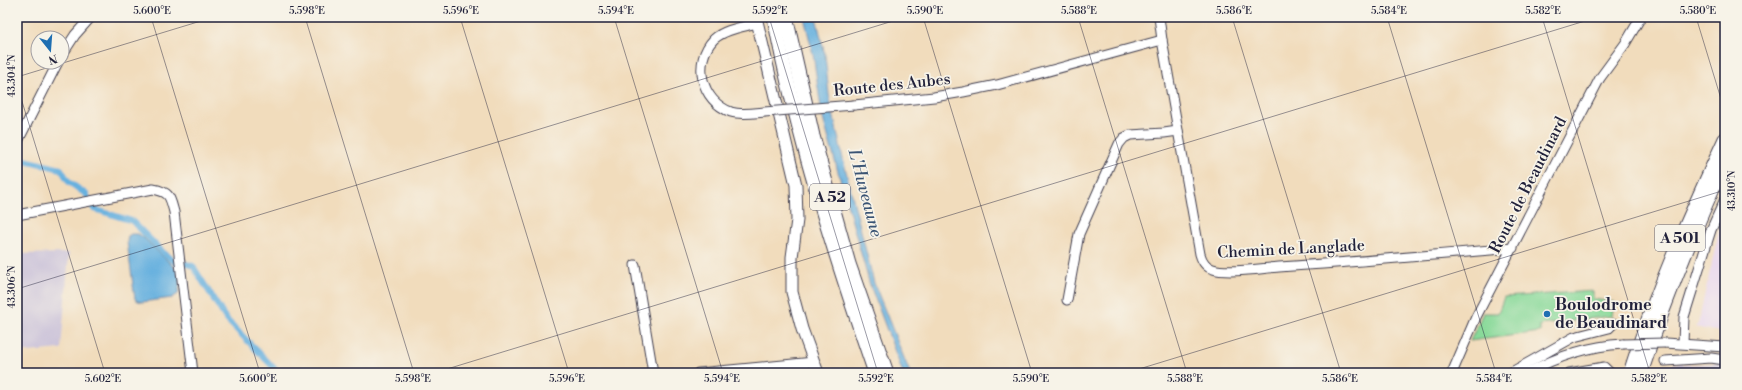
<svg xmlns="http://www.w3.org/2000/svg" width="1742" height="390" font-family="'Libre Bodoni',serif">
  <style>
    .built { fill: #e6d2f0 }
    .industrial { fill: #c8bfd8 }
    .green { fill: #88d999; stroke: #557e6a }
    .water { fill: #67b1df; stroke: #446a8d }
    .lines { fill: none; stroke-linecap: round; stroke-linejoin: round }
    .canal { stroke: #67b1df; stroke-width: 6 }
    .minor-casing { stroke: #413e4e; stroke-width: 11 }
    .major-casing { stroke: #413e4e; stroke-width: 13 }
    .highway-casing { stroke: #413e4e; stroke-width: 15 }
    .minor { stroke: #fff; stroke-width: 9 }
    .major { stroke: #fff; stroke-width: 11 }
    .highway { stroke: #fff; stroke-width: 13 }
    .minor-bridge-casing { stroke: #413e4e; stroke-width: 11; stroke-linecap: butt }
    .minor-bridge { stroke: #fff; stroke-width: 9 }
    .ticks { fill: none; stroke: #22223b; stroke-width: 1; stroke-opacity: 0.45 }
    .poi-dot { fill: #1f6fb2; stroke: #f7f3e8; stroke-width: 1.5 }
    .labels { text-anchor: middle; dominant-baseline: central; stroke-width: 3.5; stroke-linejoin: round; paint-order: stroke }
    .shield { fill: #f7f3e8; stroke: #62616f; stroke-width: 1 }
    .shield-label { font-size: 15px; font-weight: bold; fill: #22223b }
    .street-label { font-size: 16px; fill: #22223b; stroke: #f7f3e8 }
    .poi-label { font-size: 16px; font-weight: bold; fill: #22223b; stroke: #f7f3e8; text-anchor: start }
    .water-label { font-size: 17px; font-style: italic; fill: #3a5474; stroke: #f7f3e8 }
    .neatline { fill: none; stroke: #22223b; stroke-width: 1.5 }
    .ticks-label { font-size: 10px; text-anchor: middle; fill: #22223b }
  </style>
  <rect width="100%" height="100%" fill="#f7f3e8"/>
  <filter id="ink" filterUnits="userSpaceOnUse"><feTurbulence type="fractalNoise" baseFrequency=".025" numOctaves="2"/><feDisplacementMap in="SourceGraphic" scale="8" xChannelSelector="R" yChannelSelector="G"/><feConvolveMatrix kernelMatrix="1 2 1 2 8 2 1 2 1" color-interpolation-filters="sRGB"/></filter>
  <filter id="wash" filterUnits="userSpaceOnUse"><feTurbulence type="fractalNoise" baseFrequency=".012" numOctaves="4" result="noise"/><feDisplacementMap in="SourceGraphic" scale="16" xChannelSelector="R" yChannelSelector="G"/><feGaussianBlur stdDeviation="0.9" result="paint"/><feColorMatrix in="noise" values="0 0 0 0 0 0 0 0 0 0 0 0 0 0 0 0 0 1.4 0 .05"/><feComposite in="paint" operator="in"/></filter>
  <g filter="url(#wash)">
    <rect width="100%" height="100%" fill="#f1dcbc"/>
    <path class="built" d="M 1725,213 L 1725,333 L 1695,327 L 1698,324 L 1722,218 Z"/>
    <g class="industrial">
      <path d="M 69,253 L 61,349 L 17,353 L 17,254 Z"/>
      <path d="M 1683,363 L 1684,365 L 1725,363 L 1725,373 L 1649,373 L 1651,368 L 1659,365 Z"/>
    </g>
    <path class="green" d="M 1593,291 L 1593,299 L 1614,302 L 1612,316 L 1540,325 L 1540,332 L 1470,341 L 1483,313 L 1498,313 L 1504,297 Z"/>
    <g class="water">
      <path d="M 804,17 L 816,17 L 825,55 L 829,95 L 843,159 L 874,283 L 910,373 L 903,373 L 870,285 L 822,115 L 813,54 Z"/>
      <path d="M 131,234 L 138,234 L 144,238 L 176,269 C 181,277 180,285 178,294 L 172,298 L 142,302 L 138,301 L 135,299 L 127,242 L 128,236 Z"/>
    </g>
    <g class="lines">
      <g class="canal">
        <path d="M 17,158 L 61,169 L 69,182 L 87,195 L 89,200"/>
        <path d="M 91,204 L 94,209 L 132,221 L 165,254 L 178,264"/>
        <path d="M 184,263 L 193,266 L 226,319 L 279,373"/>
      </g>
    </g>
  </g>
  <g filter="url(#ink)">
    <g class="lines">
      <g class="minor-casing">
        <g id="minor">
          <path d="M 1159,17 L 1162,40 L 1200,254 C 1202,261 1205,267 1213,269 C 1228,274 1263,268 1279,267 C 1357,262 1435,255 1513,248"/>
          <path d="M 757,23 C 743,27 725,29 714,39 C 692,62 701,101 731,112 C 741,115 754,113 764,112"/>
          <path d="M 62,55 L 75,35 L 91,17"/>
          <path d="M 854,105 L 934,97 L 963,92 L 997,85 L 1162,40"/>
          <path d="M 17,143 L 58,62"/>
          <path d="M 17,215 L 153,189 C 170,192 170,197 174,212 L 193,373"/>
          <path d="M 635,265 L 653,373"/>
          <path d="M 1067,300 L 1079,234 L 1119,144 L 1124,138 L 1130,135 L 1164,133 L 1178,131"/>
          <path d="M 1665,343 L 1725,347"/>
          <path d="M 1683,343 L 1684,317 L 1711,230 L 1725,199"/>
          <path d="M 1665,361 L 1711,358 L 1725,360"/>
          <path d="M 698,373 L 814,362"/>
          <path d="M 1452,373 L 1476,317 L 1600,78 L 1625,44 L 1641,17"/>
          <path d="M 1510,373 L 1574,337 L 1609,328 L 1613,324"/>
          <path d="M 1527,373 C 1558,356 1589,346 1623,344"/>
          <path d="M 1569,373 L 1604,367 L 1610,373"/>
        </g>
      </g>
      <g class="major-casing">
        <path id="major" d="M 756,17 L 796,185 L 797,220 L 792,257 L 792,292 L 802,329 L 818,373"/>
      </g>
      <g class="highway-casing">
        <g id="highway">
          <path d="M 774,17 C 797,138 835,256 875,373"/>
          <path d="M 786,17 L 813,136 L 849,264 L 887,373"/>
          <path d="M 1630,373 C 1655,292 1690,215 1725,139"/>
          <path d="M 1641,373 C 1665,300 1694,230 1725,161"/>
        </g>
      </g>
      <use href="#minor" class="minor"/>
      <use href="#major" class="major"/>
      <use href="#highway" class="highway"/>
      <g class="minor-bridge-casing">
        <g id="minor-bridge">
          <path d="M 764,112 L 854,105"/>
          <path d="M 1623,344 L 1665,343"/>
        </g>
      </g>
      <use href="#minor-bridge" class="minor-bridge"/>
    </g>
  </g>
  <path class="ticks" d="M 151,17 L 260,373M 305,17 L 414,373M 460,17 L 569,373M 614,17 L 723,373M 769,17 L 878,373M 923,17 L 1032,373M 1078,17 L 1187,373M 1232,17 L 1341,373M 1387,17 L 1496,373M 1542,17 L 1650,373M 1696,17 L 1725,112M 17,77 L 214,17M 17,85 L 105,373M 17,289 L 906,17M 434,373 L 1598,17M 1126,373 L 1725,190"/>
  <circle class="poi-dot" cx="1547" cy="314" r="4"/>
  <g class="labels">
    <g class="shield">
      <rect x="810" y="184" width="40" height="26" rx="3"/>
      <rect x="1655" y="225" width="50" height="26" rx="3"/>
    </g>
    <g class="shield-label">
      <text x="830" y="197">A 52</text>
      <text x="1680" y="238">A 501</text>
    </g>
    <g class="street-label">
      <text transform="translate(892 85) rotate(-6)">Route des Aubes</text>
      <text transform="translate(1528 185) rotate(-63)">Route de Beaudinard</text>
      <text transform="translate(1291 249) rotate(-3)">Chemin de Langlade</text>
    </g>
    <g class="poi-label">
      <text x="1555" y="305">Boulodrome<tspan x="1555" dy="18">de Beaudinard</tspan></text>
    </g>
    <g class="water-label">
      <text transform="translate(865 193) rotate(75)">L'Huveaune</text>
    </g>
  </g>
  <rect width="1742" height="390" fill="none" stroke="#f7f3e8" stroke-width="44"/>
  <g transform="translate(50 50) rotate(163)"><circle r="19" fill="#f7f3e8" stroke="#a29fa3"/>
  <path d="M0-3L7 15L0 10L-7 15Z" fill="#1f6fb2"/>
  <text y="-6" font-size="11" font-weight="bold" text-anchor="middle" fill="#22223b">N</text>
  </g>
  <rect x="22" y="22" width="1698" height="346" class="neatline"/>
  <g class="ticks-label">
    <text x="152" y="14">5.600°E</text>
    <text x="307" y="14">5.598°E</text>
    <text x="461" y="14">5.596°E</text>
    <text x="616" y="14">5.594°E</text>
    <text x="770" y="14">5.592°E</text>
    <text x="925" y="14">5.590°E</text>
    <text x="1079" y="14">5.588°E</text>
    <text x="1234" y="14">5.586°E</text>
    <text x="1389" y="14">5.584°E</text>
    <text x="1543" y="14">5.582°E</text>
    <text x="1698" y="14">5.580°E</text>
    <text transform="translate(11 76) rotate(-90)" y="4">43.304°N</text>
    <text transform="translate(1731 191) rotate(-90)" y="4">43.310°N</text>
    <text transform="translate(11 287) rotate(-90)" y="4">43.306°N</text>
    <text x="103" y="382">5.602°E</text>
    <text x="258" y="382">5.600°E</text>
    <text x="413" y="382">5.598°E</text>
    <text x="567" y="382">5.596°E</text>
    <text x="722" y="382">5.594°E</text>
    <text x="876" y="382">5.592°E</text>
    <text x="1031" y="382">5.590°E</text>
    <text x="1185" y="382">5.588°E</text>
    <text x="1340" y="382">5.586°E</text>
    <text x="1494" y="382">5.584°E</text>
    <text x="1649" y="382">5.582°E</text>
  </g>
</svg>
